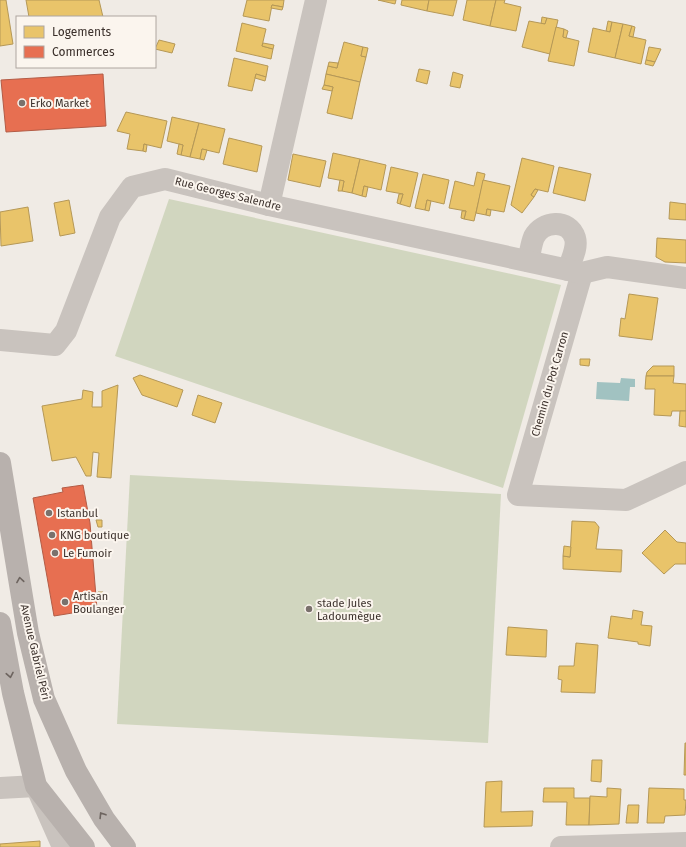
<svg xmlns="http://www.w3.org/2000/svg" width="686" height="847" font-family="'Fira Sans',sans-serif">
  <style>
    .green { fill: #d1d6bf }
    .water { fill: #a1c2c1 }
    .homes { fill: #e9c46a; stroke: #b59857 }
    .shops { fill: #e76f51; stroke: #b35c46 }
    .lines { fill: none; stroke-linecap: round; stroke-linejoin: round }
    .minor { stroke: #c9c3be; stroke-width: 22 }
    .major { stroke: #b8b1ad; stroke-width: 22 }
    .oneway { stroke: #6d645f }
    .poi-dot { fill: #7a716c; stroke: #fbf5ee; stroke-width: 1.5 }
    .labels { text-anchor: middle; dominant-baseline: central; stroke-width: 4; stroke-linejoin: round; paint-order: stroke }
    .poi-label { font-size: 11px; fill: #3b302b; stroke: #fbf5ee; text-anchor: start }
    .street-label { font-size: 11px; fill: #3b302b; stroke: #fbf5ee }
  </style>
  <rect width="100%" height="100%" fill="#f0ebe5"/>
  <g class="green">
    <path d="M 169,199 L 561,285 L 503,488 L 115,356 Z"/>
    <path d="M 130,475 L 501,494 L 488,743 L 117,724 Z"/>
  </g>
  <path class="water" d="M 621,378 L 635,379 L 635,387 L 630,387 L 629,401 L 596,399 L 597,382 L 620,383 Z"/>
  <g class="homes">
    <path d="M 0,0 L 6,0 L 13,44 L 0,46 Z"/>
    <path d="M 26,0 L 99,0 L 103,17 L 29,17 Z"/>
    <path d="M 247,0 L 284,0 L 283,7 L 272,5 L 269,21 L 243,16 Z"/>
    <path d="M 378,0 L 396,0 L 395,4 Z"/>
    <path d="M 402,0 L 429,0 L 427,11 L 401,5 Z"/>
    <path d="M 429,0 L 457,0 L 453,16 L 427,11 Z"/>
    <path d="M 467,0 L 496,0 L 490,26 L 463,20 Z"/>
    <path d="M 496,0 L 505,0 L 504,3 L 521,7 L 516,31 L 490,26 Z"/>
    <path d="M 272,5 L 283,7 L 282,10 L 271,8 Z"/>
    <path d="M 542,17 L 547,18 L 545,24 L 541,24 Z"/>
    <path d="M 547,18 L 558,20 L 550,54 L 522,47 L 529,21 L 545,24 Z"/>
    <path d="M 608,21 L 612,22 L 610,32 L 606,31 Z"/>
    <path d="M 612,22 L 623,24 L 615,58 L 588,52 L 593,28 L 610,32 Z"/>
    <path d="M 242,23 L 266,29 L 262,46 L 273,49 L 271,59 L 236,51 Z"/>
    <path d="M 623,24 L 632,26 L 629,36 L 646,40 L 641,64 L 615,58 Z"/>
    <path d="M 632,26 L 635,27 L 633,37 L 629,36 Z"/>
    <path d="M 556,27 L 564,29 L 563,37 L 579,41 L 574,66 L 548,61 Z"/>
    <path d="M 564,29 L 568,31 L 566,38 L 563,37 Z"/>
    <path d="M 159,40 L 175,44 L 172,53 L 155,49 Z"/>
    <path d="M 344,42 L 363,47 L 361,56 L 366,57 L 360,82 L 326,74 L 328,66 L 337,68 Z"/>
    <path d="M 263,43 L 274,45 L 273,49 L 262,46 Z"/>
    <path d="M 363,47 L 368,48 L 366,57 L 361,56 Z"/>
    <path d="M 649,47 L 661,49 L 655,62 L 646,60 Z"/>
    <path d="M 234,58 L 268,66 L 266,77 L 256,74 L 252,91 L 228,86 Z"/>
    <path d="M 646,60 L 655,62 L 653,66 L 645,64 Z"/>
    <path d="M 329,62 L 338,63 L 337,68 L 328,66 Z"/>
    <path d="M 419,69 L 430,71 L 427,84 L 416,81 Z"/>
    <path d="M 453,72 L 463,75 L 460,88 L 450,86 Z"/>
    <path d="M 256,74 L 266,77 L 265,81 L 255,78 Z"/>
    <path d="M 326,74 L 360,82 L 352,119 L 327,113 L 333,87 L 324,85 Z"/>
    <path d="M 324,85 L 333,87 L 332,91 L 322,89 Z"/>
    <path d="M 126,112 L 167,121 L 161,148 L 144,144 L 143,151 L 127,149 L 130,134 L 117,131 Z"/>
    <path d="M 172,117 L 199,123 L 190,157 L 181,155 L 183,145 L 167,141 Z"/>
    <path d="M 199,123 L 225,129 L 219,153 L 202,149 L 200,159 L 190,157 Z"/>
    <path d="M 229,138 L 262,146 L 257,172 L 223,164 Z"/>
    <path d="M 144,144 L 147,145 L 146,152 L 143,151 Z"/>
    <path d="M 179,144 L 183,145 L 181,155 L 177,154 Z"/>
    <path d="M 202,149 L 207,150 L 204,160 L 200,159 Z"/>
    <path d="M 333,153 L 360,159 L 352,193 L 342,191 L 344,181 L 328,178 Z"/>
    <path d="M 293,154 L 326,161 L 320,187 L 288,180 Z"/>
    <path d="M 522,158 L 554,166 L 548,192 L 535,189 L 531,195 L 534,197 L 522,213 L 511,205 Z"/>
    <path d="M 360,159 L 386,165 L 381,190 L 364,186 L 362,196 L 352,193 Z"/>
    <path d="M 391,167 L 418,173 L 410,207 L 400,204 L 403,194 L 386,191 Z"/>
    <path d="M 559,167 L 591,174 L 585,201 L 553,193 Z"/>
    <path d="M 477,172 L 485,174 L 474,221 L 464,219 L 466,211 L 449,208 L 455,181 L 474,186 Z"/>
    <path d="M 423,174 L 449,180 L 444,204 L 427,200 L 425,210 L 415,208 Z"/>
    <path d="M 340,180 L 344,181 L 342,191 L 338,191 Z"/>
    <path d="M 483,180 L 510,186 L 504,212 L 487,209 L 486,215 L 476,213 Z"/>
    <path d="M 364,186 L 368,187 L 366,197 L 362,196 Z"/>
    <path d="M 535,189 L 538,190 L 534,197 L 531,195 Z"/>
    <path d="M 399,194 L 403,194 L 400,204 L 397,203 Z"/>
    <path d="M 69,200 L 75,233 L 60,236 L 54,203 Z"/>
    <path d="M 427,200 L 431,201 L 429,211 L 425,210 Z"/>
    <path d="M 670,202 L 686,204 L 686,220 L 669,219 Z"/>
    <path d="M 28,207 L 33,241 L 1,246 L 0,212 Z"/>
    <path d="M 487,209 L 491,210 L 490,216 L 486,215 Z"/>
    <path d="M 462,211 L 466,211 L 464,219 L 461,218 Z"/>
    <path d="M 657,238 L 686,240 L 686,263 L 665,262 L 656,257 Z"/>
    <path d="M 629,294 L 658,298 L 652,340 L 619,336 L 621,318 L 625,319 Z"/>
    <path d="M 580,359 L 590,359 L 589,366 L 580,365 Z"/>
    <path d="M 653,366 L 674,366 L 674,376 L 646,376 L 647,372 Z"/>
    <path d="M 140,375 L 183,390 L 177,407 L 142,395 L 133,378 Z"/>
    <path d="M 646,376 L 674,376 L 673,383 L 686,384 L 686,411 L 672,411 L 671,416 L 654,415 L 655,389 L 645,389 Z"/>
    <path d="M 118,385 L 111,478 L 97,477 L 99,453 L 93,452 L 91,476 L 86,476 L 76,457 L 52,461 L 42,406 L 82,399 L 83,390 L 93,392 L 92,407 L 102,407 L 102,391 Z"/>
    <path d="M 198,395 L 222,403 L 215,423 L 192,415 Z"/>
    <path d="M 680,411 L 686,411 L 686,427 L 679,426 Z"/>
    <path d="M 96,520 L 102,520 L 102,527 L 98,527 Z"/>
    <path d="M 572,521 L 595,522 L 599,527 L 596,549 L 622,550 L 621,572 L 563,569 L 563,556 L 570,557 Z"/>
    <path d="M 665,530 L 677,542 L 686,543 L 686,564 L 675,564 L 664,574 L 642,553 Z"/>
    <path d="M 564,546 L 571,547 L 570,557 L 563,556 Z"/>
    <path d="M 98,592 L 103,592 L 103,600 L 99,600 Z"/>
    <path d="M 633,610 L 643,612 L 641,625 L 652,626 L 650,646 L 638,644 L 638,642 L 608,638 L 611,616 L 632,619 Z"/>
    <path d="M 508,627 L 547,630 L 546,657 L 506,655 Z"/>
    <path d="M 576,643 L 598,645 L 595,693 L 561,692 L 562,680 L 558,679 L 559,666 L 574,666 Z"/>
    <path d="M 685,743 L 686,743 L 686,775 L 684,775 Z"/>
    <path d="M 592,760 L 602,760 L 601,782 L 591,781 Z"/>
    <path d="M 502,781 L 501,812 L 533,811 L 532,826 L 484,827 L 486,782 Z"/>
    <path d="M 544,788 L 574,788 L 574,798 L 590,798 L 589,825 L 566,825 L 567,802 L 543,802 Z"/>
    <path d="M 607,788 L 621,789 L 619,824 L 589,825 L 590,796 L 607,797 Z"/>
    <path d="M 649,788 L 684,789 L 684,800 L 686,800 L 685,815 L 665,816 L 664,823 L 647,823 Z"/>
    <path d="M 628,805 L 639,805 L 638,823 L 626,823 Z"/>
    <path d="M 40,841 L 40,847 L 0,847 L 0,844 Z"/>
  </g>
  <g class="shops">
    <path d="M 103,74 L 106,126 L 6,132 L 1,80 Z"/>
    <path d="M 83,485 L 90,523 L 97,609 L 54,616 L 33,498 L 63,492 L 62,488 Z"/>
  </g>
  <g class="lines">
    <g class="minor">
      <path d="M 269,205 L 316,0"/>
      <path d="M 528,261 C 530,254 531,244 534,237 C 542,221 569,218 575,238 C 578,248 571,260 568,270"/>
      <path d="M 582,273 L 518,495 L 626,500 L 686,472"/>
      <path d="M 0,340 L 55,345 L 66,331 L 110,217 L 132,187 L 165,179 L 269,205 L 582,273 L 607,267 L 686,278"/>
      <path d="M 0,788 L 36,786 L 63,847"/>
      <path d="M 561,847 L 686,843"/>
    </g>
    <g class="major">
      <path d="M 0,463 L 28,633 L 44,699 L 76,771 L 104,819 L 125,847"/>
      <path d="M 0,623 L 13,693 L 36,786 L 84,847"/>
    </g>
  </g>
  <defs><path id="oneway-chevron" d="M-2-3.5L2.5 0L-2 3.5" fill="none" stroke-width="1.6" stroke-linecap="round" stroke-linejoin="round"/></defs>
  <g class="oneway">
    <use href="#oneway-chevron" transform="translate(20 580) rotate(-99)"/>
    <use href="#oneway-chevron" transform="translate(10 675) rotate(79)"/>
    <use href="#oneway-chevron" transform="translate(102 815) rotate(-122)"/>
  </g>
  <g class="poi-dot">
    <circle cx="22" cy="103" r="4"/>
    <circle cx="49" cy="513" r="4"/>
    <circle cx="52" cy="535" r="4"/>
    <circle cx="55" cy="553" r="4"/>
    <circle cx="65" cy="602" r="4"/>
    <circle cx="309" cy="609" r="4"/>
  </g>
  <g class="labels">
    <g class="poi-label">
      <text x="30" y="103">Erko Market</text>
      <text x="57" y="513">Istanbul</text>
      <text x="60" y="535">KNG boutique</text>
      <text x="63" y="553">Le Fumoir</text>
      <text x="73" y="596">Artisan<tspan x="73" dy="13">Boulanger</tspan></text>
      <text x="317" y="603">stade Jules<tspan x="317" dy="13">Ladoumègue</tspan></text>
    </g>
    <g class="street-label">
      <text transform="translate(228 194) rotate(14)">Rue Georges Salendre</text>
      <text transform="translate(550 384) rotate(-74)">Chemin du Pot Carron</text>
      <text transform="translate(35 652) rotate(77)">Avenue Gabriel Péri</text>
    </g>
  </g>
  <rect x="16" y="16" width="140" height="52" fill="#fbf5ee" stroke="#aea6a0"/>
  <rect x="24" y="26" width="20" height="12" fill="#e9c46a" stroke="#aea6a0"/>
  <text x="52" y="36" font-size="12" fill="#3b302b">Logements</text>
  <rect x="24" y="46" width="20" height="12" fill="#e76f51" stroke="#aea6a0"/>
  <text x="52" y="56" font-size="12" fill="#3b302b">Commerces</text>
</svg>
